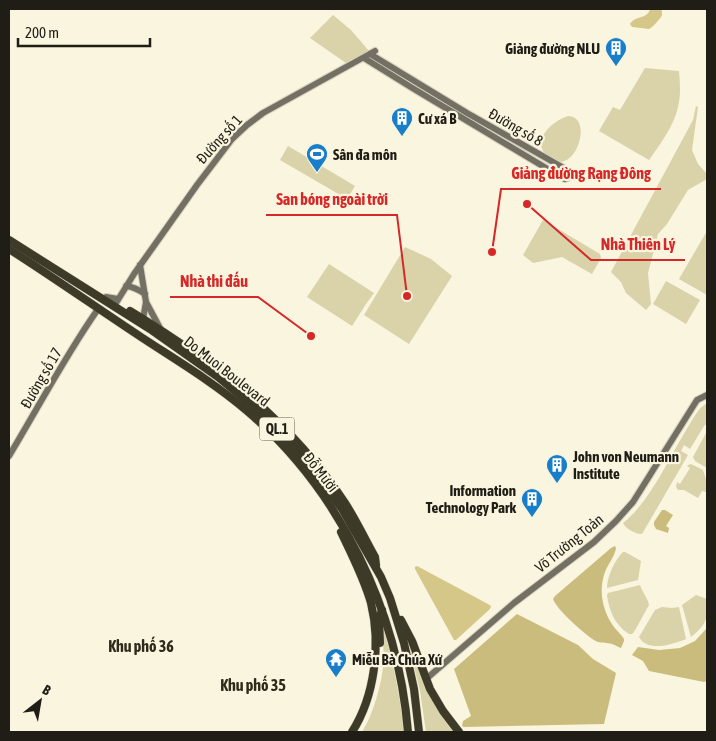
<svg xmlns="http://www.w3.org/2000/svg" width="716" height="741" font-family="'Asap Condensed',sans-serif">
  <style>
    .green { fill: #dad2a9 }
    .forest { fill: #cabc7c }
    .water { fill: #d5c787 }
    .lines { fill: none; stroke-linecap: round; stroke-linejoin: round }
    .secondary-casing { stroke: #d6d2bf; stroke-width: 8 }
    .highway-casing { stroke: #d6d2bf; stroke-width: 9 }
    .secondary { stroke: #737063; stroke-width: 6 }
    .highway { stroke: #3d3a28; stroke-width: 8 }
    .labels { text-anchor: middle; dominant-baseline: central; stroke-width: 4.5; stroke-linejoin: round; paint-order: stroke }
    .shield { fill: #f9f5df; stroke: #605e52; stroke-width: 1 }
    .shield-label { font-size: 14px; font-weight: bold; fill: #1f1d15 }
    .poi-label { font-size: 15px; font-weight: bold; fill: #1f1d15; stroke: #f9f5df; text-anchor: start }
    .street-label { font-size: 15px; fill: #1f1d15; stroke: #f9f5df }
    .neighbourhood-label { font-size: 16px; font-weight: bold; fill: #2f2b1b; stroke: #f9f5df }
    .leader { fill: none; stroke: #d62828; stroke-width: 2 }
    .callout-dot { fill: #d62828; stroke: #f9f5df; stroke-width: 2 }
    .callout-label { font-size: 16px; text-anchor: middle; font-weight: bold; fill: #d62828; stroke: #f9f5df; stroke-width: 4.5; stroke-linejoin: round; paint-order: stroke }
  </style>
  <rect width="100%" height="100%" fill="#f9f5df"/>
  <g class="green">
    <path d="M 333,15 L 351,30 L 369,51 L 346,63 L 310,38 Z"/>
    <path d="M 645,68 L 679,71 C 680,83 681,95 678,107 C 674,126 660,144 649,160 L 599,131 L 613,107 L 620,110 Z"/>
    <path d="M 696,106 L 698,107 L 692,150 L 698,164 L 707,174 L 707,179 L 688,190 L 667,224 L 658,234 L 648,273 L 651,304 L 646,310 L 626,293 L 621,282 L 611,272 L 693,120 Z"/>
    <path d="M 568,116 C 593,117 577,168 557,161 C 554,160 552,158 550,157 C 528,144 551,121 568,116 Z"/>
    <path d="M 288,146 L 355,186 L 347,199 L 280,160 Z"/>
    <path d="M 543,220 L 600,254 L 601,258 L 592,274 L 562,257 L 533,263 L 523,255 Z"/>
    <path d="M 707,231 L 707,295 L 679,279 Z"/>
    <path d="M 405,247 L 431,259 L 452,276 L 409,344 L 364,315 Z"/>
    <path d="M 329,264 L 374,293 L 366,304 L 333,283 L 366,304 L 352,326 L 307,297 Z"/>
    <path d="M 666,281 L 700,300 L 686,324 L 653,304 Z"/>
    <path d="M 707,403 L 707,423 L 704,426 L 690,449 L 684,445 L 681,451 L 688,455 L 642,534 C 635,534 626,529 623,523 C 651,501 669,457 688,427 C 693,419 698,408 707,403 Z"/>
    <path d="M 706,433 L 707,433 L 707,468 L 695,461 L 693,457 Z"/>
    <path d="M 691,464 L 703,470 C 705,477 709,485 706,492 L 702,491 L 698,498 L 684,490 L 678,490 L 676,487 L 677,482 L 680,484 L 690,468 L 687,466 L 688,465 Z"/>
    <path d="M 623,552 L 625,552 L 641,561 L 638,580 L 607,588 C 607,576 615,560 623,552 Z"/>
    <path d="M 640,585 C 642,592 648,598 649,605 L 634,632 L 632,634 L 629,634 C 615,625 609,611 607,595 L 608,593 Z"/>
    <path d="M 696,595 L 707,599 C 707,619 708,623 691,637 L 682,605 Z"/>
    <path d="M 662,607 L 672,608 L 679,607 L 686,639 C 674,644 647,653 639,637 L 655,610 Z"/>
    <path d="M 383,627 C 393,662 400,696 404,732 L 362,732 C 372,717 382,684 383,666 C 384,653 383,640 383,627 Z"/>
    <path d="M 407,639 L 408,639 L 456,732 L 426,732 L 420,691 Z"/>
  </g>
  <g class="forest">
    <path d="M 662,510 L 665,510 L 673,515 L 666,526 L 669,528 L 668,533 L 656,529 L 654,525 L 654,522 Z"/>
    <path d="M 615,546 L 616,548 C 615,556 608,564 605,572 C 598,591 603,612 614,627 C 618,632 622,635 624,639 L 624,641 L 621,648 C 616,646 612,643 606,643 C 602,642 602,643 598,642 C 588,638 556,609 553,599 L 555,596 L 611,548 Z"/>
    <path d="M 517,614 L 578,645 L 593,659 L 616,673 L 604,724 L 464,727 L 462,726 L 463,721 L 471,716 L 454,669 Z"/>
    <path d="M 707,628 L 707,681 L 704,682 L 649,671 L 643,661 L 632,655 L 638,647 L 659,650 L 680,648 L 695,641 Z"/>
  </g>
  <g class="water">
    <path d="M 650,9 L 661,9 C 662,12 663,14 661,17 C 659,20 652,28 649,29 C 648,29 634,27 632,27 L 630,24 C 635,15 647,20 650,9 Z"/>
    <path d="M 417,566 L 488,604 L 491,606 L 490,609 L 456,640 L 454,640 L 415,569 L 415,567 Z"/>
  </g>
  <g class="lines">
    <g class="secondary-casing">
      <g id="secondary">
        <path d="M 364,58 L 414,89 L 561,177 L 565,179 L 570,177 L 569,171 L 467,113 L 370,54"/>
        <path d="M 140,265 L 146,302 L 143,319"/>
        <path d="M 126,286 C 134,287 138,289 145,294"/>
        <path d="M 106,297 L 118,299"/>
        <path d="M 146,302 L 161,330"/>
        <path d="M 116,303 L 134,274 L 197,185 L 232,139 L 247,125 L 263,113 L 375,51"/>
        <path d="M 9,456 C 38,408 64,358 96,312"/>
        <path d="M 426,679 L 514,603 L 594,542 L 616,521 L 633,502 L 697,400 L 707,395"/>
      </g>
    </g>
    <g class="highway-casing">
      <g id="highway">
        <path d="M 9,240 L 150,329 L 218,377 L 254,407 L 296,450 L 328,490 L 342,509 L 381,577 L 390,598 L 404,643 L 414,689 L 419,732"/>
        <path d="M 9,249 C 53,277 97,308 141,337 C 176,360 213,382 246,410 C 340,490 398,610 408,732"/>
        <path d="M 130,311 C 214,362 290,420 345,503 C 356,520 365,539 375,557 L 376,565"/>
        <path d="M 341,532 C 352,555 364,578 371,603 C 381,644 375,696 352,732"/>
        <path d="M 401,620 L 412,641 L 430,689 L 443,711 L 459,732"/>
        <path d="M 380,643 L 379,619 L 382,610"/>
      </g>
    </g>
    <use href="#secondary" class="secondary"/>
    <use href="#highway" class="highway"/>
  </g>
  <defs>
    <g id="building-pin" transform="scale(1.125)"><path d="M0 17L-7.5 6A9.5 9.5 0 1 1 7.5 6Z" fill="#197ec9" stroke="#f9f5df"/><path d="M-4-6H4V6H1V3H-1V6H-4ZM-2.5-4.3h1.7v1.8h-1.7ZM.8-4.3h1.7v1.8H.8ZM-2.5-1h1.7V.8h-1.7ZM.8-1h1.7V.8H.8Z" fill="#fff"/></g>
    <g id="stadium-pin" transform="scale(1.125)"><path d="M0 17L-7.5 6A9.5 9.5 0 1 1 7.5 6Z" fill="#197ec9" stroke="#f9f5df"/><path d="M0-5a6.5 5 0 1 0 0 10a6.5 5 0 1 0 0-10ZM-3.5-1.8h7v3.6h-7Z" fill="#fff"/></g>
    <g id="temple-pin" transform="scale(1.125)"><path d="M0 17L-7.5 6A9.5 9.5 0 1 1 7.5 6Z" fill="#197ec9" stroke="#f9f5df"/><path d="M0-6L5-2H3V0L6.5 2.5H4V6H1.5V3h-3V6H-4V2.5H-6.5L-3 0V-2H-5Z" fill="#fff"/></g>
  </defs>
  <g fill-rule="evenodd">
    <use href="#building-pin" x="616" y="48"/>
    <use href="#building-pin" x="402" y="118"/>
    <use href="#stadium-pin" x="317" y="154"/>
    <use href="#building-pin" x="557" y="465"/>
    <use href="#building-pin" x="532" y="499"/>
    <use href="#temple-pin" x="336" y="659"/>
  </g>
  <g class="labels">
    <rect class="shield" x="259.5" y="417.5" width="35" height="23" rx="4"/>
    <g class="shield-label">
      <text x="277" y="429">QL.1</text>
    </g>
    <g class="poi-label">
      <text x="600" y="48" text-anchor="end">Giảng đường NLU</text>
      <text x="418" y="118">Cư xá B</text>
      <text x="333" y="154">Sân đa môn</text>
      <text x="573" y="456">John von Neumann<tspan x="573" dy="17">Institute</tspan></text>
      <text x="516" y="490" text-anchor="end">Information<tspan x="516" dy="17">Technology Park</tspan></text>
      <text x="352" y="659">Miễu Bà Chúa Xứ</text>
    </g>
    <g class="street-label">
      <text transform="translate(516 127) rotate(30)">Đường số 8</text>
      <text transform="translate(219 139) rotate(-48)">Đường số 1</text>
      <text transform="translate(227 371) rotate(38)">Do Muoi Boulevard</text>
      <text transform="translate(41 378) rotate(-60)">Đường số 17</text>
      <text transform="translate(321 472) rotate(52)">Đỗ Mười</text>
      <text transform="translate(569 543) rotate(-39)">Võ Trường Toản</text>
    </g>
    <g class="neighbourhood-label">
      <text x="141" y="646">Khu phố 36</text>
      <text x="253" y="685">Khu phố 35</text>
    </g>
  </g>
  <path class="leader" d="M492 252L501 189H661M407 296L397 215H266M527 204L591 260H685M311 336L258 297H170"/>
  <g class="callout-dot">
    <circle cx="492" cy="252" r="5"/>
    <circle cx="407" cy="296" r="5"/>
    <circle cx="527" cy="204" r="5"/>
    <circle cx="311" cy="336" r="5"/>
  </g>
  <g class="callout-label">
    <text x="581" y="179">Giảng đường Rạng Đông</text>
    <text x="332" y="205">San bóng ngoài trời</text>
    <text x="638" y="250">Nhà Thiên Lý</text>
    <text x="214" y="287">Nhà thi đấu</text>
  </g>
  <rect width="716" height="741" fill="none" stroke="#1f1d15" stroke-width="20"/>
  <g transform="translate(40 701) rotate(31)" stroke="#f9f5df" stroke-width="4" paint-order="stroke">
  <path d="M0-4L9 19L0 12L-9 19Z" fill="#1f1d15"/>
  <text y="-8" font-size="14" font-weight="bold" text-anchor="middle" fill="#1f1d15">B</text>
  </g>
  <path d="M18 38v8h132v-8" fill="none" stroke="#1f1d15" stroke-width="2.5"/>
  <text x="25" y="38" font-size="15" fill="#1f1d15" stroke="#f9f5df" stroke-width="4" paint-order="stroke">200 m</text>
</svg>
